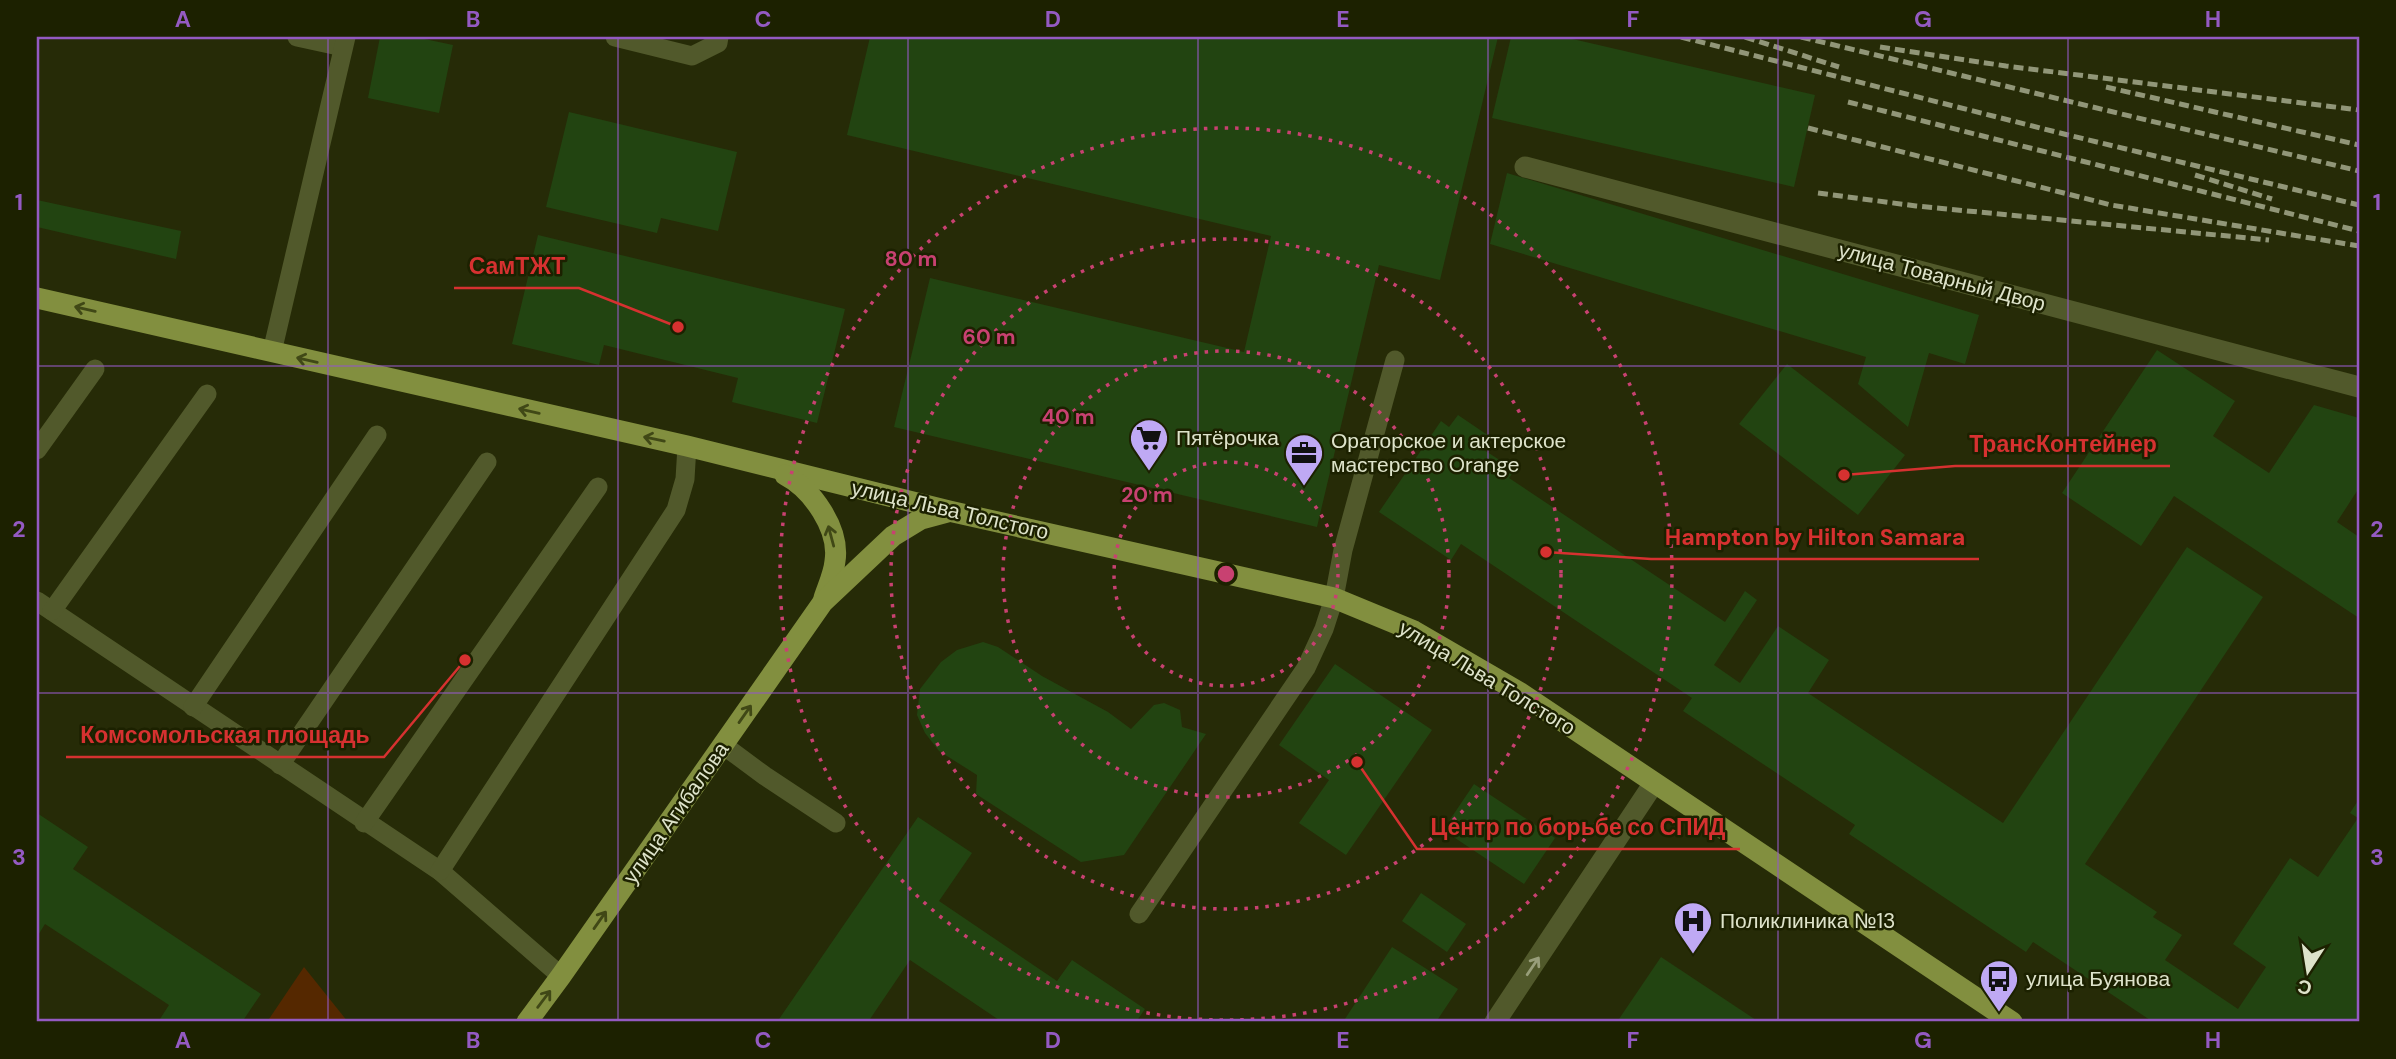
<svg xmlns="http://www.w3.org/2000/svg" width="2396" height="1059" font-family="'DM Sans',sans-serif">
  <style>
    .green { fill: #552800 }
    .building { fill: #241 }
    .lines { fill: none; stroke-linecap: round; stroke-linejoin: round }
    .lane { stroke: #51592b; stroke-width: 19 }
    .street { stroke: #51592b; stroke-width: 21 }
    .primary { stroke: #828f3f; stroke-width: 21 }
    .rail { stroke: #919678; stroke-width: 5; stroke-dasharray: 10 5; stroke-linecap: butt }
    .oneway { stroke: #404816 }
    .oneway2 { stroke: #989e7a }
    .grid { fill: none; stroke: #945ac2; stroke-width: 2; stroke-opacity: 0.55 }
    .ring { fill: none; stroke: #c84171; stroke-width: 3.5; stroke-dasharray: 3.5 7 }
    .labels { text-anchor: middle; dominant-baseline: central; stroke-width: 5; stroke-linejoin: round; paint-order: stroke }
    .street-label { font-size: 21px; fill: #dee3ca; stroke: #1c2100 }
    .poi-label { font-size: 21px; fill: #dee3ca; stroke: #1c2100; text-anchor: start }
    .centre { fill: #c84171; stroke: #1c2100; stroke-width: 3.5 }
    .ring-label { font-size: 21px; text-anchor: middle; font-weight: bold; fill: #c84171; stroke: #1c2100; stroke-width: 5; stroke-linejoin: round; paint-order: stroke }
    .leader { fill: none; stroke: #d63130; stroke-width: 2.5 }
    .callout-dot { fill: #d63130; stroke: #1c2100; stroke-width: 2.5 }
    .callout-label { font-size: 23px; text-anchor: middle; font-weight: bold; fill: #d63130; stroke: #1c2100; stroke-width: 5; stroke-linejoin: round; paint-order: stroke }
    .neatline { fill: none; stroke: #945ac2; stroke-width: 2.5 }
    .grid-label { font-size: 23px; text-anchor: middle; font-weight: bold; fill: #945ac2 }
  </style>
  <rect width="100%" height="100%" fill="#262b07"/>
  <path class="green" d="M 304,967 L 348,1022 L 267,1022 Z"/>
  <g class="building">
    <path d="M 380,37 L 415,37 L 453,45 L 439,113 L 368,98 Z"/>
    <path d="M 870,37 L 1498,37 L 1440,280 L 1379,265 L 1317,527 L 894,427 L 930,278 L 1244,352 L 1271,236 L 847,135 Z"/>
    <path d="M 1511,37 L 1564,37 L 1815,95 L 1794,187 L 1492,118 Z"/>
    <path d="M 569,112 L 737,152 L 718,231 L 661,218 L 657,233 L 546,207 Z"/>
    <path d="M 1507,173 L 1979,315 L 1965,364 L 1929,353 L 1908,427 L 1858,384 L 1866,357 L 1490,244 Z"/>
    <path d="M 37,200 L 181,231 L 176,259 L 37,227 Z"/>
    <path d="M 538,235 L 845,309 L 817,423 L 732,402 L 738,378 L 604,345 L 599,365 L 512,344 Z"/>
    <path d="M 2157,350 L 2235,401 L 2213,436 L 2269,473 L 2314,405 L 2359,418 L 2359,488 L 2337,522 L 2359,537 L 2359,618 L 2174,496 L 2141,546 L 2062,493 Z"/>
    <path d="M 1787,364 L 1905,455 L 1858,515 L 1739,424 Z"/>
    <path d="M 1458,415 L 1489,436 L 1481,448 L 1515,470 L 1509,478 L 1725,622 L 1745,591 L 1757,600 L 1714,665 L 1740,683 L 1778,626 L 1829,660 L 1808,693 L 2003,823 L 2187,547 L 2263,597 L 2085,864 L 2157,912 L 2153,917 L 2182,935 L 2165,960 L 2238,1009 L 2266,967 L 2233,944 L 2290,858 L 2318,877 L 2358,818 L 2350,813 L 2359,799 L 2358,1022 L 2153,1022 L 2033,942 L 2026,952 L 1849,834 L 1855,825 L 1683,711 L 1692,698 L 1461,544 L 1451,560 L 1379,512 L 1441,421 L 1449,427 Z"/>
    <path d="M 983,642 L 998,647 L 1042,676 L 1108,712 L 1131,729 L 1154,705 L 1164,703 L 1180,710 L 1182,727 L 1206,734 L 1124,855 L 1081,862 L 976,794 L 977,775 L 939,751 L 925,733 L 917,715 L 920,689 L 941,662 L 957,650 Z"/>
    <path d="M 1335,664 L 1432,730 L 1346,855 L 1299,823 L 1329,780 L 1279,745 Z"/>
    <path d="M 1474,784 L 1555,838 L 1524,884 L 1443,830 Z"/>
    <path d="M 37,813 L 88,847 L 73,869 L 261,994 L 242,1022 L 158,1022 L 169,1005 L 45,924 L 37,937 Z"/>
    <path d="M 918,817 L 972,853 L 939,901 L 1057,981 L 1072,960 L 1145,1009 L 1136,1022 L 1002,1022 L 910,960 L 868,1022 L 777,1022 Z"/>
    <path d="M 1421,893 L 1466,924 L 1447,952 L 1402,921 Z"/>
    <path d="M 1392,947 L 1458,989 L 1436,1022 L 1343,1022 Z"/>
    <path d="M 1661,957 L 1759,1022 L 1624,1022 L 1619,1019 Z"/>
  </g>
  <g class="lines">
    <g class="lane">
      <path d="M 297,37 L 343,47"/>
      <path d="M 615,37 L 692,56 L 718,43 L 719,37"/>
      <path d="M 272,352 L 346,37"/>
      <path d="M 37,450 L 95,369"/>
      <path d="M 37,601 L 440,871 L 561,976"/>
      <path d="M 52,611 L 207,394"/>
      <path d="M 193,707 L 377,435"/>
      <path d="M 723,745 L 765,776 L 836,823"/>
      <path d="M 280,765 L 487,462"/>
      <path d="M 364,823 L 598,487"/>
      <path d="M 440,871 L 676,510 L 685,479 L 687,446"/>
      <path d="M 1139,914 L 1306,668 L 1324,629 L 1334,598 L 1343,550 L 1395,360"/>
    </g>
    <g class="street">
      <path d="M 1525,167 L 2359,387"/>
      <path d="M 1495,1022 L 1654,783"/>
    </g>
    <g class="primary">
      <path d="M 37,298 L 687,446 L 949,511 L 1334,598 L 1414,631 L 1519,692 L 2012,1022"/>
      <path d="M 785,475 C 812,489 840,529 835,561 C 834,573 828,586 824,598"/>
      <path d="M 527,1022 L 561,976 L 823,602 L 893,536 L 921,519 L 947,512"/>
    </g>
    <g class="rail">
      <path d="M 1681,37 L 2068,135 L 2359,205"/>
      <path d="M 1745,37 L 1839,67"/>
      <path d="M 1801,37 L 2359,171"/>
      <path d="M 1880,47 L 2006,66 L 2359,110"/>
      <path d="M 2106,87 L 2359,145"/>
      <path d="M 1848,102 L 2359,231"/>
      <path d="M 1808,128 L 2111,205 L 2359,246"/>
      <path d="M 2195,175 L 2272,199"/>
      <path d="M 1818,193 L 1916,206 L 2269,240"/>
    </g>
  </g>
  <defs><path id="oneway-shaft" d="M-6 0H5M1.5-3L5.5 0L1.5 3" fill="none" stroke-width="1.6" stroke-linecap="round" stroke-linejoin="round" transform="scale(1.75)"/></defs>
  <g class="oneway">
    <use href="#oneway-shaft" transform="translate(85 309) rotate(-167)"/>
    <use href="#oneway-shaft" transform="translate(307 360) rotate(-167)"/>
    <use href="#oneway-shaft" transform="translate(529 411) rotate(-167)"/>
    <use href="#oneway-shaft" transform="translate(654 439) rotate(-168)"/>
    <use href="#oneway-shaft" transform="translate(831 536) rotate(-105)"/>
    <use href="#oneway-shaft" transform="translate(745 714) rotate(-55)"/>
    <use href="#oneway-shaft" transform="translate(600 920) rotate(-55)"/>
    <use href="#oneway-shaft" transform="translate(544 999) rotate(-53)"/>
  </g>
  <use class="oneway2" href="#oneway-shaft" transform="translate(1533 966) rotate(-56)"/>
  <path class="grid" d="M 328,37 L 328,1022M 618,37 L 618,1022M 908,37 L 908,1022M 1198,37 L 1198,1022M 1488,37 L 1488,1022M 1778,37 L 1778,1022M 2068,37 L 2068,1022M 37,366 L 2359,366M 37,693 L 2359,693"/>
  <g class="ring">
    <circle cx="1226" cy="574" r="112"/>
    <circle cx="1226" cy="574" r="223"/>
    <circle cx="1226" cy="574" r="335"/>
    <circle cx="1226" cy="574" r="446"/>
  </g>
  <defs>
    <g id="supermarket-pin" transform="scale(2.0125)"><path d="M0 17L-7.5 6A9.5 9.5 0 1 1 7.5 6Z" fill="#bfa9f4" stroke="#1c2100"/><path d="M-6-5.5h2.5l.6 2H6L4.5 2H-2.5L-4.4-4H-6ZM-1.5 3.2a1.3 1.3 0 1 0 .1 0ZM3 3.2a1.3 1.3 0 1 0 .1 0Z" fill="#111"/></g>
    <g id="office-pin" transform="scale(2.0125)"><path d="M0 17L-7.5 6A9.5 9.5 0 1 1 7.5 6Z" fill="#bfa9f4" stroke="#1c2100"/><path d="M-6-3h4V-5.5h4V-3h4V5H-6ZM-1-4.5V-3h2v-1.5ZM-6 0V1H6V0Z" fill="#111"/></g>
    <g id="hospital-pin" transform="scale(2.0125)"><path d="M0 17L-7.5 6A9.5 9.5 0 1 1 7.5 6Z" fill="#bfa9f4" stroke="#1c2100"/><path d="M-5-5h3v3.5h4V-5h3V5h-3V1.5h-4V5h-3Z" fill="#111"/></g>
    <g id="bus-pin" transform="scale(2.0125)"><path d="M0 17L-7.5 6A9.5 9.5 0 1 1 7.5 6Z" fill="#bfa9f4" stroke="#1c2100"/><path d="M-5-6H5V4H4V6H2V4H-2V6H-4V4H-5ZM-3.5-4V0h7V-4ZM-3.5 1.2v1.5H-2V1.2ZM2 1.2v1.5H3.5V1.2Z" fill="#111"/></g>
  </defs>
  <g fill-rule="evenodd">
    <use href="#supermarket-pin" x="1149" y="438"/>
    <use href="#office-pin" x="1304" y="453"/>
    <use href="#hospital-pin" x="1693" y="921"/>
    <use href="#bus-pin" x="1999" y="979"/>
  </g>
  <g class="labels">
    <g class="street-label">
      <text transform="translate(1942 277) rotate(15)">улица Товарный Двор</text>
      <text transform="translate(950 510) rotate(13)">улица Льва Толстого</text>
      <text transform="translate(1487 678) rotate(31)">улица Льва Толстого</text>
      <text transform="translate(676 813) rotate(-55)">улица Агибалова</text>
    </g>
    <g class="poi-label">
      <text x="1176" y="438">Пятёрочка</text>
      <text x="1331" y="441">Ораторское и актерское<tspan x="1331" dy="24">мастерство Orange</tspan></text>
      <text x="1720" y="921">Поликлиника №13</text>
      <text x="2026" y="979">улица Буянова</text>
    </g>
  </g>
  <circle cx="1226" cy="574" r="10" class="centre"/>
  <g class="ring-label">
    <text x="911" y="266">80 m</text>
    <text x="989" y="344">60 m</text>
    <text x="1068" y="424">40 m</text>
    <text x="1147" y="502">20 m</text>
  </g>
  <path class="leader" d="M678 327L579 288H454M1844 475L1955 466H2170M1546 552L1651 559H1979M465 660L384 757H66M1357 762L1417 849H1740"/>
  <g class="callout-dot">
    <circle cx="678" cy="327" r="7"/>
    <circle cx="1844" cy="475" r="7"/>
    <circle cx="1546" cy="552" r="7"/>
    <circle cx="465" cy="660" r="7"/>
    <circle cx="1357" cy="762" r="7"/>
  </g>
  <g class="callout-label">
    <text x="517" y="274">СамТЖТ</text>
    <text x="2063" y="452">ТрансКонтейнер</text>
    <text x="1815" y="545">Hampton by Hilton Samara</text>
    <text x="225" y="743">Комсомольская площадь</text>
    <text x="1578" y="835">Центр по борьбе со СПИД</text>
  </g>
  <rect width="2396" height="1059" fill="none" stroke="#1c2100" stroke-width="77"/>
  <g transform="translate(2308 971) rotate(192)" stroke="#1c2100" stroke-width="5" paint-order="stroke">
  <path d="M0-5L12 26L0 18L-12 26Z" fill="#dee3ca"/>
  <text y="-10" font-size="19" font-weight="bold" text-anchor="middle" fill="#dee3ca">С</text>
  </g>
  <rect x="38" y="38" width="2320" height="982" class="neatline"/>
  <g class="grid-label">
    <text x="183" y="27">A</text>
    <text x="473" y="27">B</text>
    <text x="763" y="27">C</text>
    <text x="1053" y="27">D</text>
    <text x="1343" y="27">E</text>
    <text x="1633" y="27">F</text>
    <text x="1923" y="27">G</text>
    <text x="2213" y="27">H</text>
    <text x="19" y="210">1</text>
    <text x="2377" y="210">1</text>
    <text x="19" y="537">2</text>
    <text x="2377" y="537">2</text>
    <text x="19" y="865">3</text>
    <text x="2377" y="865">3</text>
    <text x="183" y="1048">A</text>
    <text x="473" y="1048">B</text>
    <text x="763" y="1048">C</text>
    <text x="1053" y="1048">D</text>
    <text x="1343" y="1048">E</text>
    <text x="1633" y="1048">F</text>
    <text x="1923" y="1048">G</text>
    <text x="2213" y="1048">H</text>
  </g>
</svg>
